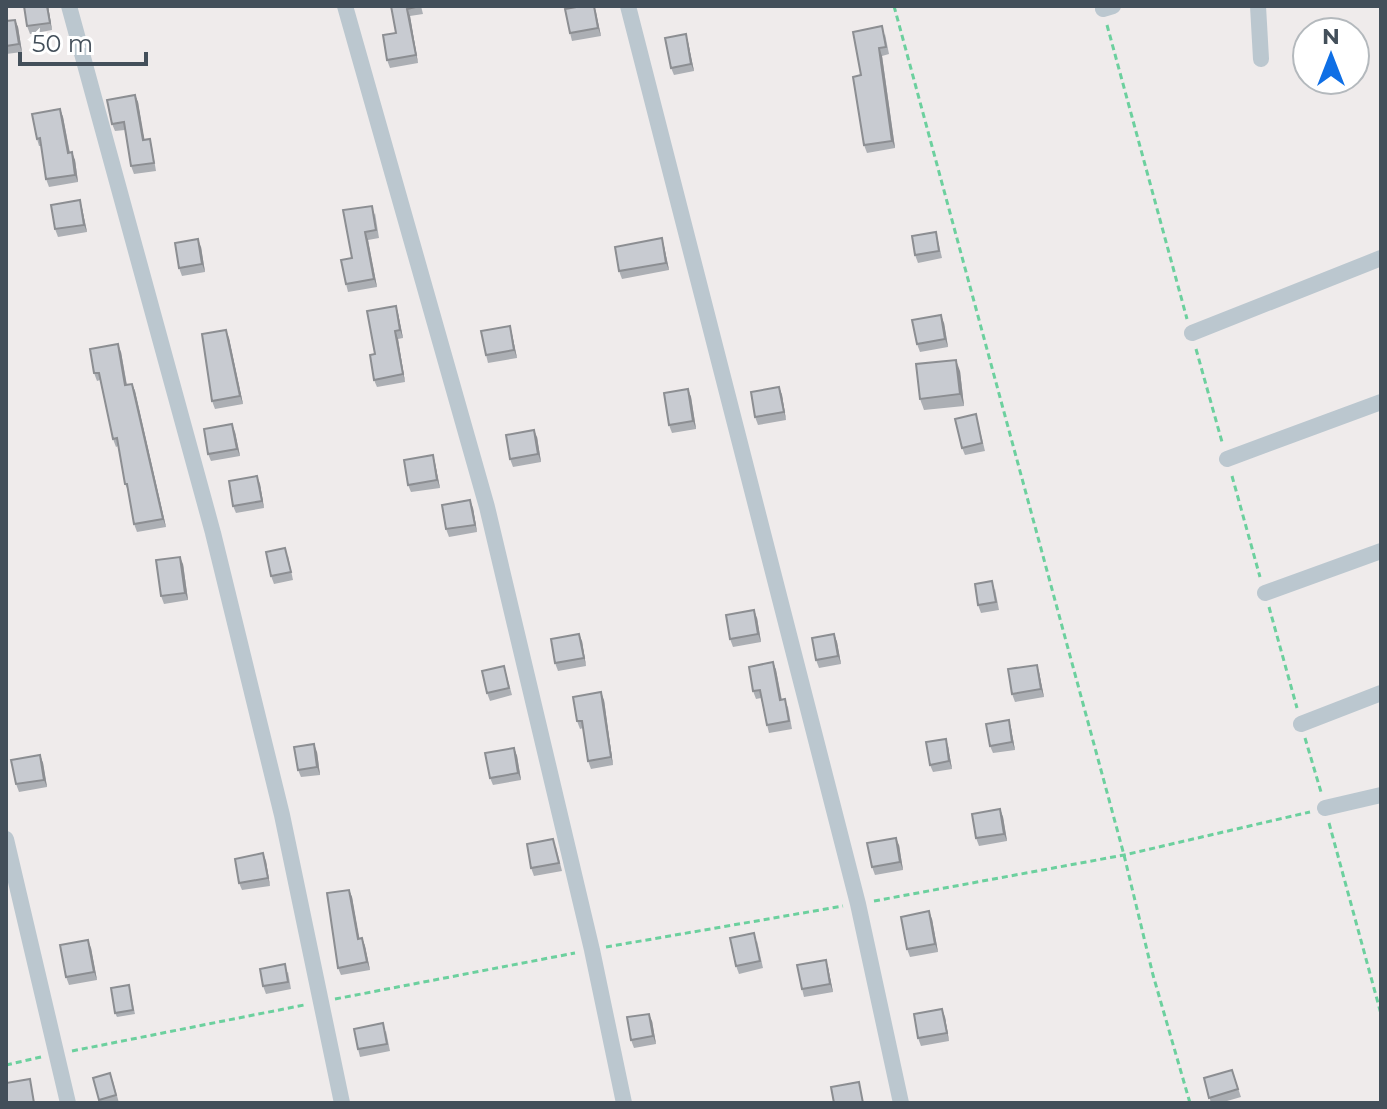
<svg xmlns="http://www.w3.org/2000/svg" width="1387" height="1109" font-family="Montserrat,sans-serif">
  <style>
    .lines { fill: none; stroke-linecap: round; stroke-linejoin: round }
    .path { stroke: #6cd09e; stroke-width: 3; stroke-dasharray: 6 4; stroke-linecap: butt }
    .minor { stroke: #bbc7cf; stroke-width: 16 }
    .wall { fill: #acafb4 }
    .shaded-wall { fill: #8c8e92 }
    .building { fill: #c8cbd1; stroke: #8c8e92; stroke-width: 2 }
  </style>
  <rect width="100%" height="100%" fill="#efebeb"/>
  <g class="lines">
    <g class="path">
      <path d="M 894,6 L 1124,855 L 1153,975 L 1190,1103"/>
      <path d="M 1107,25 L 1187,319"/>
      <path d="M 1196,349 L 1222,442"/>
      <path d="M 1232,476 L 1260,577"/>
      <path d="M 1269,607 L 1297,708"/>
      <path d="M 1305,738 L 1321,792"/>
      <path d="M 1329,823 L 1381,1014"/>
      <path d="M 874,901 L 1124,855 L 1310,812"/>
      <path d="M 606,947 L 843,906"/>
      <path d="M 335,999 L 575,953"/>
      <path d="M 72,1051 L 304,1005"/>
      <path d="M 6,1065 L 41,1057"/>
    </g>
    <g class="minor">
      <path d="M 69,6 L 213,533 L 282,815 L 342,1103"/>
      <path d="M 345,6 L 487,507 L 592,950 L 624,1103"/>
      <path d="M 628,6 L 858,904 L 901,1103"/>
      <path d="M 1258,6 L 1261,59"/>
      <path d="M 1103,9 L 1113,6"/>
      <path d="M 1192,333 L 1381,258"/>
      <path d="M 1227,459 L 1381,402"/>
      <path d="M 1265,593 L 1381,551"/>
      <path d="M 1301,724 L 1381,693"/>
      <path d="M 1325,808 L 1381,795"/>
      <path d="M 6,839 L 68,1103"/>
    </g>
  </g>
  <g class="wall">
    <path d="M 48,6 L 52,30 L 30,34 L 27,26 Z"/>
    <path d="M 391,6 L 421,6 L 423,14 L 410,16 L 418,63 L 390,68 L 387,60 L 396,33 Z"/>
    <path d="M 594,6 L 601,36 L 572,41 L 570,33 Z"/>
    <path d="M 15,20 L 18,27 L 22,52 L 6,54 L 6,21 Z"/>
    <path d="M 885,34 L 889,54 L 882,56 L 895,148 L 867,153 L 864,145 L 861,75 Z"/>
    <path d="M 688,42 L 694,71 L 674,75 L 671,68 Z"/>
    <path d="M 135,95 L 138,102 L 144,140 L 150,139 L 152,147 L 156,171 L 134,174 L 131,166 L 125,130 L 115,131 L 112,124 Z"/>
    <path d="M 60,109 L 63,117 L 70,153 L 75,160 L 78,182 L 49,187 L 46,179 L 41,146 L 39,146 L 37,139 Z"/>
    <path d="M 82,208 L 87,232 L 58,237 L 55,229 Z"/>
    <path d="M 375,213 L 379,238 L 368,240 L 377,287 L 348,292 L 346,284 L 352,258 Z"/>
    <path d="M 936,232 L 942,258 L 918,263 L 915,255 Z"/>
    <path d="M 664,246 L 669,270 L 622,279 L 619,271 Z"/>
    <path d="M 201,247 L 205,272 L 182,276 L 179,268 Z"/>
    <path d="M 396,306 L 398,313 L 403,338 L 398,339 L 405,382 L 377,387 L 374,380 L 375,354 Z"/>
    <path d="M 944,323 L 948,347 L 920,352 L 917,344 Z"/>
    <path d="M 510,326 L 512,334 L 517,358 L 488,363 L 486,355 Z"/>
    <path d="M 229,338 L 243,404 L 215,409 L 212,401 Z"/>
    <path d="M 121,352 L 127,385 L 132,384 L 135,391 L 166,527 L 137,532 L 134,524 L 129,492 L 125,484 L 118,446 L 116,447 L 113,439 L 100,380 L 97,381 L 94,373 Z"/>
    <path d="M 960,371 L 964,406 L 924,410 L 920,399 Z"/>
    <path d="M 779,387 L 782,395 L 786,420 L 758,425 L 755,417 Z"/>
    <path d="M 688,389 L 691,397 L 696,429 L 672,433 L 669,425 Z"/>
    <path d="M 978,422 L 985,451 L 965,455 L 962,448 Z"/>
    <path d="M 235,432 L 240,456 L 211,461 L 208,454 Z"/>
    <path d="M 537,437 L 541,462 L 513,467 L 510,459 Z"/>
    <path d="M 433,455 L 435,463 L 440,488 L 411,492 L 408,485 Z"/>
    <path d="M 260,484 L 264,508 L 236,513 L 233,506 Z"/>
    <path d="M 473,508 L 477,532 L 449,537 L 446,529 Z"/>
    <path d="M 288,556 L 293,580 L 274,584 L 271,576 Z"/>
    <path d="M 183,564 L 188,600 L 164,604 L 161,596 Z"/>
    <path d="M 995,589 L 999,610 L 981,613 L 978,605 Z"/>
    <path d="M 757,618 L 761,642 L 733,647 L 730,639 Z"/>
    <path d="M 834,634 L 837,642 L 841,664 L 819,668 L 816,660 Z"/>
    <path d="M 582,641 L 586,666 L 558,671 L 555,663 Z"/>
    <path d="M 773,662 L 776,670 L 782,700 L 788,707 L 792,729 L 769,733 L 767,725 L 761,698 L 756,699 L 753,691 Z"/>
    <path d="M 1039,672 L 1044,697 L 1015,702 L 1012,694 Z"/>
    <path d="M 506,673 L 512,695 L 490,701 L 487,693 Z"/>
    <path d="M 604,700 L 613,765 L 591,769 L 588,761 L 583,728 L 580,729 L 577,721 Z"/>
    <path d="M 1009,720 L 1011,728 L 1015,750 L 993,753 L 990,746 Z"/>
    <path d="M 948,746 L 952,769 L 933,772 L 930,765 Z"/>
    <path d="M 514,748 L 517,756 L 521,780 L 493,785 L 490,778 Z"/>
    <path d="M 317,752 L 320,775 L 301,777 L 298,770 Z"/>
    <path d="M 40,755 L 43,763 L 47,787 L 19,792 L 16,784 Z"/>
    <path d="M 1000,809 L 1003,817 L 1007,841 L 979,846 L 976,838 Z"/>
    <path d="M 899,845 L 903,870 L 875,875 L 872,867 Z"/>
    <path d="M 556,847 L 562,871 L 534,876 L 531,868 Z"/>
    <path d="M 266,861 L 270,886 L 242,890 L 239,883 Z"/>
    <path d="M 349,890 L 352,897 L 359,939 L 362,938 L 365,946 L 370,970 L 341,975 L 338,968 Z"/>
    <path d="M 932,919 L 938,952 L 910,957 L 907,949 Z"/>
    <path d="M 757,941 L 763,968 L 739,974 L 736,966 Z"/>
    <path d="M 91,948 L 97,980 L 69,985 L 66,977 Z"/>
    <path d="M 828,967 L 833,992 L 804,997 L 802,989 Z"/>
    <path d="M 288,972 L 291,989 L 266,994 L 263,986 Z"/>
    <path d="M 129,985 L 135,1014 L 117,1017 L 115,1013 Z"/>
    <path d="M 945,1017 L 949,1041 L 921,1046 L 918,1038 Z"/>
    <path d="M 652,1021 L 656,1044 L 634,1048 L 631,1040 Z"/>
    <path d="M 386,1031 L 390,1051 L 360,1057 L 358,1049 Z"/>
    <path d="M 1232,1070 L 1241,1097 L 1220,1103 L 1211,1103 L 1204,1078 Z"/>
    <path d="M 93,1078 L 113,1081 L 119,1103 L 100,1103 Z"/>
  </g>
  <g class="shaded-wall">
    <path d="M 47,6 L 48,6 L 52,30 L 50,23 Z"/>
    <path d="M 594,6 L 596,12 L 601,36 L 598,28 Z"/>
    <path d="M 407,9 L 410,16 L 418,63 L 416,55 Z"/>
    <path d="M 15,20 L 18,27 L 22,52 L 19,44 Z"/>
    <path d="M 686,34 L 688,42 L 694,71 L 691,64 Z"/>
    <path d="M 879,48 L 882,56 L 895,148 L 892,141 Z"/>
    <path d="M 135,95 L 138,102 L 146,148 L 143,140 Z"/>
    <path d="M 60,109 L 63,117 L 71,160 L 68,153 Z"/>
    <path d="M 72,152 L 75,160 L 78,182 L 75,175 Z"/>
    <path d="M 80,200 L 82,208 L 87,232 L 84,225 Z"/>
    <path d="M 365,232 L 368,240 L 377,287 L 374,279 Z"/>
    <path d="M 662,238 L 664,246 L 669,270 L 666,263 Z"/>
    <path d="M 198,239 L 201,247 L 205,272 L 202,264 Z"/>
    <path d="M 396,306 L 398,313 L 403,338 L 400,330 Z"/>
    <path d="M 941,315 L 944,323 L 948,347 L 945,339 Z"/>
    <path d="M 510,326 L 512,334 L 517,358 L 514,350 Z"/>
    <path d="M 226,330 L 229,338 L 243,404 L 240,396 Z"/>
    <path d="M 395,331 L 398,339 L 405,382 L 403,374 Z"/>
    <path d="M 118,344 L 121,352 L 128,393 L 125,385 Z"/>
    <path d="M 956,360 L 960,371 L 964,406 L 960,394 Z"/>
    <path d="M 132,384 L 135,391 L 166,527 L 163,519 Z"/>
    <path d="M 779,387 L 782,395 L 786,420 L 784,412 Z"/>
    <path d="M 688,389 L 691,397 L 696,429 L 693,421 Z"/>
    <path d="M 232,424 L 235,432 L 240,456 L 237,449 Z"/>
    <path d="M 534,430 L 537,437 L 541,462 L 538,454 Z"/>
    <path d="M 433,455 L 435,463 L 440,488 L 437,480 Z"/>
    <path d="M 257,476 L 260,484 L 264,508 L 262,501 Z"/>
    <path d="M 470,500 L 473,508 L 477,532 L 475,525 Z"/>
    <path d="M 180,557 L 183,564 L 188,600 L 185,593 Z"/>
    <path d="M 754,610 L 757,618 L 761,642 L 758,634 Z"/>
    <path d="M 579,634 L 582,641 L 586,666 L 584,658 Z"/>
    <path d="M 834,634 L 837,642 L 841,664 L 838,656 Z"/>
    <path d="M 773,662 L 776,670 L 783,708 L 780,700 Z"/>
    <path d="M 1037,665 L 1039,672 L 1044,697 L 1041,689 Z"/>
    <path d="M 601,692 L 604,700 L 613,765 L 611,757 Z"/>
    <path d="M 1009,720 L 1011,728 L 1015,750 L 1012,742 Z"/>
    <path d="M 946,739 L 948,746 L 952,769 L 949,761 Z"/>
    <path d="M 314,744 L 317,752 L 320,775 L 317,767 Z"/>
    <path d="M 514,748 L 517,756 L 521,780 L 518,773 Z"/>
    <path d="M 40,755 L 43,763 L 47,787 L 44,780 Z"/>
    <path d="M 1000,809 L 1003,817 L 1007,841 L 1004,834 Z"/>
    <path d="M 896,838 L 899,845 L 903,870 L 900,862 Z"/>
    <path d="M 263,853 L 266,861 L 270,886 L 268,878 Z"/>
    <path d="M 349,890 L 352,897 L 361,947 L 358,939 Z"/>
    <path d="M 929,911 L 932,919 L 938,952 L 935,944 Z"/>
    <path d="M 362,938 L 365,946 L 370,970 L 367,962 Z"/>
    <path d="M 88,940 L 91,948 L 97,980 L 94,972 Z"/>
    <path d="M 826,960 L 828,967 L 833,992 L 830,984 Z"/>
    <path d="M 942,1009 L 945,1017 L 949,1041 L 947,1033 Z"/>
    <path d="M 649,1014 L 652,1021 L 656,1044 L 653,1036 Z"/>
  </g>
  <g class="building">
    <path d="M 24,6 L 47,6 L 50,23 L 27,26 Z"/>
    <path d="M 391,6 L 420,6 L 407,9 L 416,55 L 387,60 L 383,35 L 396,33 Z"/>
    <path d="M 582,6 L 594,6 L 598,28 L 570,33 L 565,9 Z"/>
    <path d="M 15,20 L 19,44 L 6,46 L 6,21 Z"/>
    <path d="M 882,26 L 886,47 L 879,48 L 892,141 L 864,145 L 853,77 L 861,75 L 853,32 Z"/>
    <path d="M 686,34 L 691,64 L 671,68 L 665,38 Z"/>
    <path d="M 135,95 L 143,140 L 150,139 L 154,163 L 131,166 L 124,122 L 112,124 L 107,100 Z"/>
    <path d="M 60,109 L 68,153 L 72,152 L 75,175 L 46,179 L 40,138 L 37,139 L 32,114 Z"/>
    <path d="M 80,200 L 84,225 L 55,229 L 51,205 Z"/>
    <path d="M 372,206 L 376,230 L 365,232 L 374,279 L 346,284 L 341,260 L 352,258 L 343,210 Z"/>
    <path d="M 936,232 L 939,251 L 915,255 L 912,236 Z"/>
    <path d="M 662,238 L 666,263 L 619,271 L 615,247 Z"/>
    <path d="M 198,239 L 202,264 L 179,268 L 175,243 Z"/>
    <path d="M 396,306 L 400,330 L 395,331 L 403,374 L 374,380 L 370,355 L 375,354 L 367,311 Z"/>
    <path d="M 941,315 L 945,339 L 917,344 L 912,320 Z"/>
    <path d="M 510,326 L 514,350 L 486,355 L 481,331 Z"/>
    <path d="M 226,330 L 240,396 L 212,401 L 202,334 Z"/>
    <path d="M 118,344 L 125,385 L 132,384 L 163,519 L 134,524 L 127,484 L 125,484 L 117,438 L 113,439 L 99,373 L 94,373 L 90,349 Z"/>
    <path d="M 956,360 L 960,394 L 920,399 L 916,364 Z"/>
    <path d="M 779,387 L 784,412 L 755,417 L 751,392 Z"/>
    <path d="M 688,389 L 693,421 L 669,425 L 664,393 Z"/>
    <path d="M 976,414 L 982,443 L 962,448 L 955,419 Z"/>
    <path d="M 232,424 L 237,449 L 208,454 L 204,429 Z"/>
    <path d="M 534,430 L 538,454 L 510,459 L 506,435 Z"/>
    <path d="M 433,455 L 437,480 L 408,485 L 404,460 Z"/>
    <path d="M 257,476 L 262,501 L 233,506 L 229,481 Z"/>
    <path d="M 470,500 L 475,525 L 446,529 L 442,505 Z"/>
    <path d="M 285,548 L 291,572 L 271,576 L 266,552 Z"/>
    <path d="M 180,557 L 185,593 L 161,596 L 156,560 Z"/>
    <path d="M 992,581 L 996,602 L 978,605 L 975,584 Z"/>
    <path d="M 754,610 L 758,634 L 730,639 L 726,615 Z"/>
    <path d="M 579,634 L 584,658 L 555,663 L 551,639 Z"/>
    <path d="M 834,634 L 838,656 L 816,660 L 812,638 Z"/>
    <path d="M 773,662 L 780,700 L 785,699 L 789,721 L 767,725 L 760,690 L 753,691 L 749,667 Z"/>
    <path d="M 1037,665 L 1041,689 L 1012,694 L 1008,669 Z"/>
    <path d="M 504,666 L 509,688 L 487,693 L 482,671 Z"/>
    <path d="M 601,692 L 611,757 L 588,761 L 582,721 L 577,721 L 573,697 Z"/>
    <path d="M 1009,720 L 1012,742 L 990,746 L 986,724 Z"/>
    <path d="M 946,739 L 949,761 L 930,765 L 926,742 Z"/>
    <path d="M 314,744 L 317,767 L 298,770 L 294,747 Z"/>
    <path d="M 514,748 L 518,773 L 490,778 L 485,753 Z"/>
    <path d="M 40,755 L 44,780 L 16,784 L 11,760 Z"/>
    <path d="M 1000,809 L 1004,834 L 976,838 L 972,814 Z"/>
    <path d="M 896,838 L 900,862 L 872,867 L 867,843 Z"/>
    <path d="M 553,839 L 559,863 L 531,868 L 527,844 Z"/>
    <path d="M 263,853 L 268,878 L 239,883 L 235,859 Z"/>
    <path d="M 349,890 L 358,939 L 362,938 L 367,962 L 338,968 L 327,893 Z"/>
    <path d="M 929,911 L 935,944 L 907,949 L 901,917 Z"/>
    <path d="M 754,933 L 760,961 L 736,966 L 730,938 Z"/>
    <path d="M 88,940 L 94,972 L 66,977 L 60,945 Z"/>
    <path d="M 826,960 L 830,984 L 802,989 L 797,965 Z"/>
    <path d="M 285,964 L 288,982 L 263,986 L 260,969 Z"/>
    <path d="M 129,985 L 133,1010 L 115,1013 L 111,988 Z"/>
    <path d="M 942,1009 L 947,1033 L 918,1038 L 914,1014 Z"/>
    <path d="M 649,1014 L 653,1036 L 631,1040 L 627,1017 Z"/>
    <path d="M 383,1023 L 387,1044 L 358,1049 L 354,1029 Z"/>
    <path d="M 1232,1070 L 1238,1089 L 1209,1098 L 1204,1078 Z"/>
    <path d="M 110,1073 L 116,1095 L 99,1100 L 93,1078 Z"/>
    <path d="M 30,1079 L 34,1103 L 6,1103 L 6,1083 Z"/>
    <path d="M 859,1082 L 863,1103 L 834,1103 L 831,1087 Z"/>
  </g>
  <rect width="1387" height="1109" fill="none" stroke="#434f5a" stroke-width="16"/>
  <g transform="translate(1331 56)"><circle r="38" fill="#ffffff" stroke="#b4b9bd" stroke-width="2"/>
  <path d="M0-6L14 30L0 20L-14 30Z" fill="#0f6fe5"/>
  <text y="-12" font-size="22" font-weight="bold" text-anchor="middle" fill="#434f5a">N</text>
  </g>
  <path d="M20 52v12h126v-12" fill="none" stroke="#434f5a" stroke-width="4"/>
  <text x="32" y="52" font-size="24" fill="#434f5a" stroke="#ffffff" stroke-width="6" paint-order="stroke">50 m</text>
</svg>
